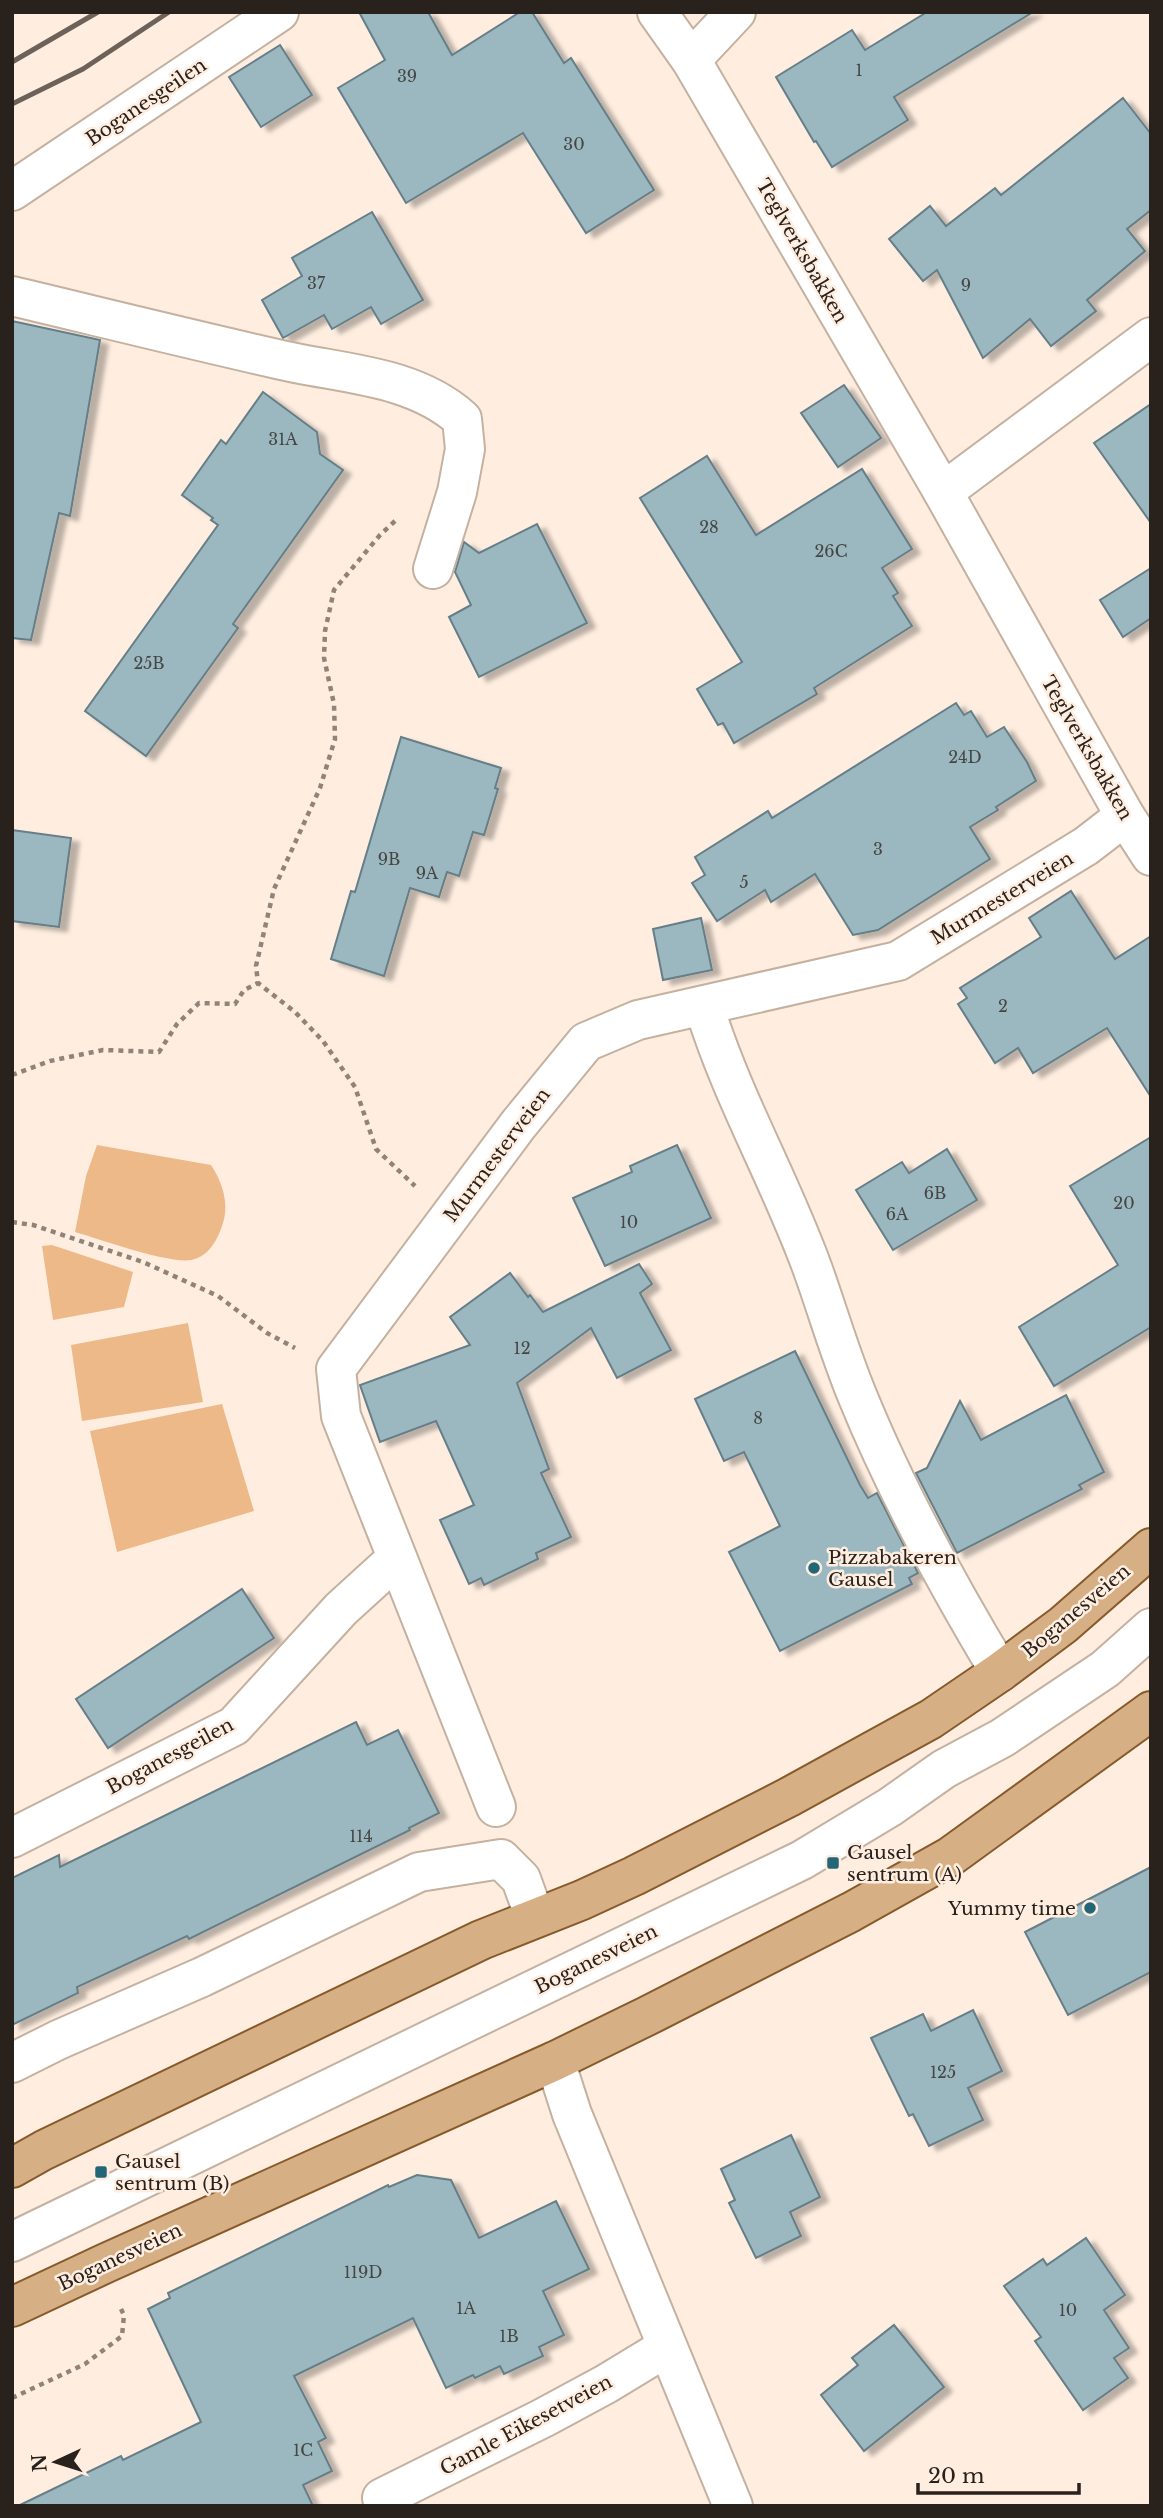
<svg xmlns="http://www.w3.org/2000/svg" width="1163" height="2518" font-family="'Libre Baskerville',serif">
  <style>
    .green { fill: #eeb989 }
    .building { fill: #9bb7bf; stroke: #657e87; stroke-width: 2; filter: url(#shadow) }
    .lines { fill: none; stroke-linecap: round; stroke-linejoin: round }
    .minor-casing { stroke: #c4b1a0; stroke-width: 42 }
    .major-casing { stroke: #875a2b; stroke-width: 42 }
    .path { stroke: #90847a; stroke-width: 4.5; stroke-dasharray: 5 5; stroke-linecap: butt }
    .minor { stroke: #fff; stroke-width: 38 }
    .major { stroke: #d6af85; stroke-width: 38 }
    .rail { stroke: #6d6259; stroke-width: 5 }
    .poi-dot { fill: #226678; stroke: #ffeee0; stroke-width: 2.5 }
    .labels { text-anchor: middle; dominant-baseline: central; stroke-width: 5; stroke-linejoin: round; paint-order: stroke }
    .number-label { font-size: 16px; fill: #464644 }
    .street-label { font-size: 19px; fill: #29211b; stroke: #ffeee0 }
    .poi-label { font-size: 19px; fill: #29211b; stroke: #ffeee0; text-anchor: start }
  </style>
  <defs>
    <filter id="shadow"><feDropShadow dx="8" dy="4.5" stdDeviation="2" flood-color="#0004"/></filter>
  </defs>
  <rect width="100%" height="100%" fill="#ffeee0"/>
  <g class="green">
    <path d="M 97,1145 L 211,1165 C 223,1183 230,1206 222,1226 C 217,1241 208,1257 191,1260 C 169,1264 99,1239 75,1232 L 86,1176 Z"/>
    <path d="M 52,1245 L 133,1272 L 124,1307 L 53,1320 L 42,1246 Z"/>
    <path d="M 188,1323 L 203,1402 L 82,1421 L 71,1345 Z"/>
    <path d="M 222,1404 L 254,1511 L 117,1552 L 90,1431 Z"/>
  </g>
  <g class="building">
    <path d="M 359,12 L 428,12 L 452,55 L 520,12 L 532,12 L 564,63 L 571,58 L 654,190 L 586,233 L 523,133 L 406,203 L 338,88 L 385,60 Z"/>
    <path d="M 927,12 L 1033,12 L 894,97 L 908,120 L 832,167 L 816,141 L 814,142 L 776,77 L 852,30 L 865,50 Z"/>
    <path d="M 280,45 L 312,95 L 261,127 L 229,77 Z"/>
    <path d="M 1123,98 L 1151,134 L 1151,210 L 1127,229 L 1145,251 L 1087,300 L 1096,311 L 1051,346 L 1030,319 L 983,358 L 937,270 L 923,281 L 889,239 L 930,206 L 946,226 L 995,188 L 1001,195 Z"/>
    <path d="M 372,212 L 423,300 L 381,324 L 371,307 L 332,329 L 324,315 L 283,338 L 262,300 L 302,276 L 292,258 Z"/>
    <path d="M 12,321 L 100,340 L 70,516 L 59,513 L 31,640 L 12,638 Z"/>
    <path d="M 844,385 L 881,438 L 838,467 L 801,413 Z"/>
    <path d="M 263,392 L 317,432 L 320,454 L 343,470 L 233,624 L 238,628 L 146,756 L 85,711 L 218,525 L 211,520 L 213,518 L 182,495 L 221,440 L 226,444 Z"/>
    <path d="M 1151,404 L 1151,523 L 1094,443 Z"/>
    <path d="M 707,456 L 756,535 L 862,469 L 912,549 L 882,568 L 898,593 L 893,596 L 912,626 L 814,688 L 817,694 L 734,743 L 723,723 L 718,725 L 697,689 L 742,662 L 640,498 Z"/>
    <path d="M 537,524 L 587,623 L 479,677 L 449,617 L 471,605 L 455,572 L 464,542 L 479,553 Z"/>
    <path d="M 1151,568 L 1151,618 L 1123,637 L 1100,600 Z"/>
    <path d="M 956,703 L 964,715 L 971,711 L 987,737 L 1004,727 L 1027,762 L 1036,781 L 996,807 L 998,810 L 970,827 L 990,859 L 878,930 L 853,935 L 815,874 L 771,902 L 765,890 L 717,921 L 692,883 L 705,875 L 695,857 L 768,811 L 772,818 Z"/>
    <path d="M 401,737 L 501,768 L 495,788 L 498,789 L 484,835 L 473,832 L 459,876 L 447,872 L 439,897 L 410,888 L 384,976 L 331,959 L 351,891 L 355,892 Z"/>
    <path d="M 12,830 L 71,838 L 59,927 L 12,921 Z"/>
    <path d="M 1071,891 L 1115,959 L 1151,936 L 1151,1097 L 1107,1028 L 1033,1073 L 1018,1048 L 995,1063 L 958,1004 L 967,998 L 960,988 L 1041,937 L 1029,918 Z"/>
    <path d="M 701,918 L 712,970 L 663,980 L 653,929 Z"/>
    <path d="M 1151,1137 L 1151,1327 L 1054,1386 L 1019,1327 L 1118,1265 L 1070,1186 Z"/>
    <path d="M 677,1145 L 711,1218 L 605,1266 L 573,1198 L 632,1172 L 630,1166 Z"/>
    <path d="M 947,1149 L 977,1200 L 893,1250 L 856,1190 L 902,1162 L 909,1173 Z"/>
    <path d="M 639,1264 L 652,1284 L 640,1293 L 671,1350 L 617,1378 L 591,1328 L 517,1383 L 549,1469 L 541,1473 L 571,1537 L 536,1553 L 538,1559 L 484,1585 L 481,1578 L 469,1584 L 440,1520 L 474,1505 L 436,1421 L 380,1442 L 360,1385 L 470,1345 L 450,1317 L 510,1273 L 528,1297 L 530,1295 L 543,1312 Z"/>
    <path d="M 795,1351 L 860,1485 L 868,1498 L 877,1493 L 918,1573 L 909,1578 L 912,1584 L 780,1651 L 729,1552 L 780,1526 L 744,1452 L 724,1461 L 695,1399 Z"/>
    <path d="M 1066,1395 L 1104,1472 L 1079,1485 L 1082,1489 L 957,1553 L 916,1473 L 927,1468 L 960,1401 L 981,1440 Z"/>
    <path d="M 242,1589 L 274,1638 L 108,1748 L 76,1699 Z"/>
    <path d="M 356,1722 L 367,1745 L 398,1730 L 439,1813 L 409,1828 L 410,1830 L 189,1939 L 187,1936 L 77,1987 L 78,1993 L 12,2025 L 12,1878 L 59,1855 L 60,1867 Z"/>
    <path d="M 1151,1867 L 1151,1972 L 1068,2015 L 1025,1932 Z"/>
    <path d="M 973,2010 L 1002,2071 L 968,2088 L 983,2120 L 929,2146 L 913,2114 L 909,2116 L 871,2038 L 923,2014 L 931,2031 Z"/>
    <path d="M 791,2135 L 820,2197 L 790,2212 L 801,2236 L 756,2258 L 729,2203 L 735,2200 L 721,2169 Z"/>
    <path d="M 417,2175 L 451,2180 L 479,2238 L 556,2201 L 589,2269 L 543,2291 L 564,2335 L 539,2347 L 543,2356 L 504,2374 L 500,2366 L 475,2378 L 473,2375 L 446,2388 L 413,2318 L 294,2376 L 326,2438 L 318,2442 L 332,2471 L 303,2485 L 313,2506 L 18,2506 L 121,2456 L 123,2460 L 201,2422 L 148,2309 L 170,2298 L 168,2293 L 388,2185 L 389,2187 Z"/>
    <path d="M 1086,2238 L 1125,2295 L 1104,2310 L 1129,2348 L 1114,2358 L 1128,2378 L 1083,2410 L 1035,2341 L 1041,2337 L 1004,2286 L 1043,2259 L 1047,2265 Z"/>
    <path d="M 894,2325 L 944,2387 L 864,2451 L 821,2395 L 858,2365 L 852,2358 Z"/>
  </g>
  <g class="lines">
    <g class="minor-casing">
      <g id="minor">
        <path d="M 657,12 L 691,60 L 943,492 L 1125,816 L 1151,856"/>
        <path d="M 691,60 L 736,12"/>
        <path d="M 12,191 L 279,12"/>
        <path d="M 12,296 C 100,317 189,339 277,359 C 339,374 412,374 462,419 L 465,449 L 457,492 L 433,569"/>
        <path d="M 943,492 L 1151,337"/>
        <path d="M 704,1006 C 732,1098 781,1181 813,1270 C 828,1312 840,1354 857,1395 C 896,1491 947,1584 1000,1672"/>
        <path d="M 496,1807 L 341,1416 L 336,1369 L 518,1125 L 586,1042 L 638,1020 L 898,961 L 1086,846 L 1125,816"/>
        <path d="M 12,1838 L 234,1726 L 341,1609 L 397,1558"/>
        <path d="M 555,2061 L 572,2114 L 733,2506"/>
        <path d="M 12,2063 L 58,2040 L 202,1977 L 419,1872 L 501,1859 L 521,1879 L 535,1918"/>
        <path d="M 12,2242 L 802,1860 L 890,1807 L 944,1769 L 1002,1738 L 1105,1669 L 1151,1628"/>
        <path d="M 382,2498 L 543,2418 L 606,2384 L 667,2347"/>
      </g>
    </g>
    <g class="major-casing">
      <g id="major">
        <path d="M 12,2168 L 44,2150 L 481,1940 L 582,1900 L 634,1876 L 789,1797 L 931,1719 L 1000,1672 L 1063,1625 L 1151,1548"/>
        <path d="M 12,2307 L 106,2263 L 555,2061 L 647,2016 L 851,1912 L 951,1856 L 1151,1711"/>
      </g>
    </g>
    <g class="path">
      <path d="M 395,521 L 380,535 L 334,590 L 325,631 L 324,658 L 334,704 L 335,739 L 320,788 L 274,889 L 256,966 L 258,983 L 295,1012 L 323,1041 L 355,1087 L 376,1149 L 415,1186"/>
      <path d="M 12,1075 L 50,1061 L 103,1050 L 159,1052 L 177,1024 L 199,1003 L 235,1004 L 244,990 L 258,983"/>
      <path d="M 12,1222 L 33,1225 L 143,1262 L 218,1296 L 267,1333 L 295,1348"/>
      <path d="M 12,2398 L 85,2364 L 122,2336 L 124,2315 L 121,2309"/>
    </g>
    <use href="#minor" class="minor"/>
    <use href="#major" class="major"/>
    <g class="rail">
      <path d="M 12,62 L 98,12"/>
      <path d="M 12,104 L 83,69 L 169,12"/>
    </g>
  </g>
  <g class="poi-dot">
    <circle cx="814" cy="1568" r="7"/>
    <rect x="826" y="1856" width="14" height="14" rx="3.5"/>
    <circle cx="1090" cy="1908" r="7"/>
    <rect x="94" y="2165" width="14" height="14" rx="3.5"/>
  </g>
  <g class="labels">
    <g class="number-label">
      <text x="859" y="70">1</text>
      <text x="407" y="76">39</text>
      <text x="574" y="144">30</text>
      <text x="316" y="283">37</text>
      <text x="966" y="285">9</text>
      <text x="283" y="439">31A</text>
      <text x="709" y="527">28</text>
      <text x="831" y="551">26C</text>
      <text x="149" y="663">25B</text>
      <text x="965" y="757">24D</text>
      <text x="878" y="849">3</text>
      <text x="389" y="859">9B</text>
      <text x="427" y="873">9A</text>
      <text x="744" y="882">5</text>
      <text x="1003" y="1006">2</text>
      <text x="935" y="1193">6B</text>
      <text x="1124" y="1203">20</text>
      <text x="897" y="1214">6A</text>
      <text x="629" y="1222">10</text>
      <text x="522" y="1348">12</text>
      <text x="758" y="1418">8</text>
      <text x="361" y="1836">114</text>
      <text x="943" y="2072">125</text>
      <text x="363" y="2272">119D</text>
      <text x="466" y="2308">1A</text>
      <text x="1068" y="2310">10</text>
      <text x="509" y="2336">1B</text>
      <text x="303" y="2450">1C</text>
    </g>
    <g class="street-label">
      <text transform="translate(146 102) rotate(-34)">Boganesgeilen</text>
      <text transform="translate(802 251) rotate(60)">Teglverksbakken</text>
      <text transform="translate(1087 748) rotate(60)">Teglverksbakken</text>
      <text transform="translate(1002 898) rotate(-31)">Murmesterveien</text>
      <text transform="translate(497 1155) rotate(-53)">Murmesterveien</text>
      <text transform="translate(1076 1611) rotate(-40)">Boganesveien</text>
      <text transform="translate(170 1756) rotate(-28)">Boganesgeilen</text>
      <text transform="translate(596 1959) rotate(-26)">Boganesveien</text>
      <text transform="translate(120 2257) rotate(-25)">Boganesveien</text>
      <text transform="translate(526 2425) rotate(-28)">Gamle Eikesetveien</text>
    </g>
    <g class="poi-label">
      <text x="828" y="1557">Pizzabakeren<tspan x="828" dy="22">Gausel</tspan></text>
      <text x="847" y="1852">Gausel<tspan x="847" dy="22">sentrum (A)</tspan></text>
      <text x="1076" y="1908" text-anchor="end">Yummy time</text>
      <text x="115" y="2161">Gausel<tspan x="115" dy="22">sentrum (B)</tspan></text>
    </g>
  </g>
  <rect width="1163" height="2518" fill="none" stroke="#29211b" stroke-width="28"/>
  <g transform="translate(56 2462) rotate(266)" stroke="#ffeee0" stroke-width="5" paint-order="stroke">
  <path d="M0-5L12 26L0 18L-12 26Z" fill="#29211b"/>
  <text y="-10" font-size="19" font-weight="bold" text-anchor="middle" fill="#29211b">N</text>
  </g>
  <path d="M918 2483v10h161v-10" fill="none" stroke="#29211b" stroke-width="3.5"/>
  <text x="928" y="2483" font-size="21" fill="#29211b" stroke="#ffeee0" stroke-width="5" paint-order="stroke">20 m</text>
</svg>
